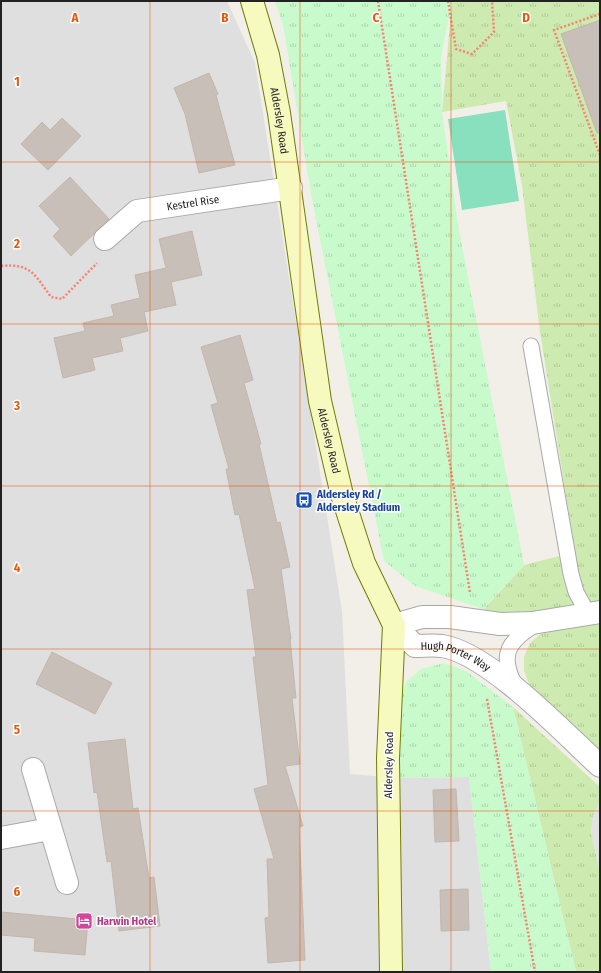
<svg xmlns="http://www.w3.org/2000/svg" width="601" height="973" font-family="'Fira Sans Condensed',sans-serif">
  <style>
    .residential { fill: #e0dfdf }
    .grass { fill: url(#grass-tufts) }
    .park { fill: url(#park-tufts) }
    .pitch { fill: #88e0be }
    .parking { fill: #e2e2e2 }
    .building { fill: #c7bfb8; stroke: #c4b6ab }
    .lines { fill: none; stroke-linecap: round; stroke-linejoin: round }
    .lane-casing { stroke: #a9a9a9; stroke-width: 17 }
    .street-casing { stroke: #a9a9a9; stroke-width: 24 }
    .secondary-casing { stroke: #707d05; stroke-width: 24 }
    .path { stroke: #fa8072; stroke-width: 2.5; stroke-dasharray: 2 2; stroke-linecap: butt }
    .lane { stroke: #fff; stroke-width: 15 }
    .street { stroke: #fff; stroke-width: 22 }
    .secondary { stroke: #f7fabf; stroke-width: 22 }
    .grid { fill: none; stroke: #e8590c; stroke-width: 1; stroke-opacity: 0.55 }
    .labels { text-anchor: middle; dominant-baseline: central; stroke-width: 3; stroke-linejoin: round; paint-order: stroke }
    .street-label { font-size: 11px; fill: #222; stroke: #fff }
    .transit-label { font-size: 11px; font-weight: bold; fill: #164399; stroke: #fff; text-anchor: start }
    .hotel-label { font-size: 11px; font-weight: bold; fill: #b23c85; stroke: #fff; text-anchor: start }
    .grid-label { font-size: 13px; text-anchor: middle; font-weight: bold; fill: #e8590c; stroke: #fff; stroke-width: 3; stroke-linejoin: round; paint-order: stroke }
  </style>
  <defs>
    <pattern id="grass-tufts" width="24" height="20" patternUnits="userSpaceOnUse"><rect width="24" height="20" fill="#cdebb0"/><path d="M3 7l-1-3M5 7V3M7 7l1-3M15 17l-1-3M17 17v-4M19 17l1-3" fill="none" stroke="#b0c997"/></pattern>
    <pattern id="park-tufts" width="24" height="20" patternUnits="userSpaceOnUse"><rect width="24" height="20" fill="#c8facc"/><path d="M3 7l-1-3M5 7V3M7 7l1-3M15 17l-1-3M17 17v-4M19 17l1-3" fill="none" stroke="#acd6af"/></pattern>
  </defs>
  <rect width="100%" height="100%" fill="#f2efe9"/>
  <path class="residential" d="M 1,1 L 227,1 L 255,63 L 342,611 L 350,774 L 396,778 L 469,777 L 491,972 L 1,972 Z"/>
  <g class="grass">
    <path d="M 452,1 L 600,1 L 600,603 L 474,620 L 524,565 L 575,552 L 540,332 L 522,186 L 506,101 L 442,112 Z"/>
    <path d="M 600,623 L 600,755 L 530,686 L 524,671 L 524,657 L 530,643 L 543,632 Z"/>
    <path d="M 513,707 L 600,787 L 600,800 L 591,830 L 600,874 L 600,972 L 576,972 Z"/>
  </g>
  <g class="park">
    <path d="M 275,1 L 452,1 L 441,57 L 442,112 L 458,225 L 524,565 L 483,609 L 415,586 L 384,561 L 312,199 L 283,25 Z"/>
    <path d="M 444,663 L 466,671 L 513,707 L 576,972 L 491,972 L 469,777 L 396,778 L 398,702 L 407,681 L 421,669 Z"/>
  </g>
  <path class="pitch" d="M 505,110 L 519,201 L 462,210 L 448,119 Z"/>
  <path class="parking" d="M 600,800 L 600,874 L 591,830 L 593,815 Z"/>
  <g class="building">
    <path d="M 600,20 L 600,133 L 597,133 L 561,34 Z"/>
    <path d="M 209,73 L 218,94 L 216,95 L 235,165 L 199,173 L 185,114 L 174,88 Z"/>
    <path d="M 62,118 L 81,136 L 48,170 L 21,144 L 42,122 L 50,130 Z"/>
    <path d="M 70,177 L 109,219 L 71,256 L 53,236 L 60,229 L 39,206 Z"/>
    <path d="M 192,231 L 202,275 L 171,282 L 176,305 L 144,312 L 148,331 L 120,338 L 123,351 L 92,358 L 95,370 L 63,378 L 54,338 L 85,331 L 83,323 L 114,316 L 111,305 L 140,298 L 135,275 L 166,268 L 159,239 Z"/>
    <path d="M 240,335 L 253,380 L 244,383 L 261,444 L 259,444 L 277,523 L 280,522 L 290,567 L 281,569 L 291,639 L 290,639 L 296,698 L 292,698 L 300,764 L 285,766 L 303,826 L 299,827 L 305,960 L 268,963 L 265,918 L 269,917 L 267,859 L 274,859 L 254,789 L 268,785 L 253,657 L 256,657 L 247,590 L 255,589 L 239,514 L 235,515 L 226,469 L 229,469 L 211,405 L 218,403 L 201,347 Z"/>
    <path d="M 52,652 L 112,683 L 95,714 L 36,684 Z"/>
    <path d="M 125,739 L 133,809 L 138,808 L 149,878 L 154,877 L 160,926 L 119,931 L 111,861 L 107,862 L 97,792 L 94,793 L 88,743 Z"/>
    <path d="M 456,789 L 459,841 L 435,842 L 433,790 Z"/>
    <path d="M 468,889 L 469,930 L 441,931 L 440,890 Z"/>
    <path d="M 1,912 L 88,920 L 85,955 L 34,951 L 35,938 L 1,935 Z"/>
  </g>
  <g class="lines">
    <g class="lane-casing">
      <g id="lane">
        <path d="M 531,346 L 571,574 L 576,592 L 588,614"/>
        <path d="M 515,685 C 499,655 508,641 536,624"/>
      </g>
    </g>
    <g class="street-casing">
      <g id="street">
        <path id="s1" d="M 105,239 L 137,211 L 291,188"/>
        <path id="s2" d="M 600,612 L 532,623 L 500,624 L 450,617 L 422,617 L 394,625 L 415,646 C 424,646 434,645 442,646 C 489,653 565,734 600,766"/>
        <path d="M 33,769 L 67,883"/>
        <path d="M 1,838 L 50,829"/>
      </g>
    </g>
    <g class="secondary-casing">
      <g id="secondary">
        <path id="s3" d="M 252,1 L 268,55 L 279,113 L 320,401 L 342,495 L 364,563 L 394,625 L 388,758 L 391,972"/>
      </g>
    </g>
    <g class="path">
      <path d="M 378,1 L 470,593"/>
      <path d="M 448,1 L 456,49 L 472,54 L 494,32 L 492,1"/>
      <path d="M 600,14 L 554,30 L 600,155"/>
      <path d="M 1,266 C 31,263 35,275 51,297 L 62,299 L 97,263"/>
      <path d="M 487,699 L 535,972"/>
    </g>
    <use href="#lane" class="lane"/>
    <use href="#street" class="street"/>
    <use href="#secondary" class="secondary"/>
  </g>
  <path class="grid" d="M 150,1 L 150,972M 300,1 L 300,972M 451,1 L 451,972M 1,162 L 600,162M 1,324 L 600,324M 1,486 L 600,486M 1,649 L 600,649M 1,811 L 600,811"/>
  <defs>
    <g id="bus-square" transform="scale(0.9)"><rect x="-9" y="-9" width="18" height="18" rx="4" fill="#1a4fb4" stroke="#fff"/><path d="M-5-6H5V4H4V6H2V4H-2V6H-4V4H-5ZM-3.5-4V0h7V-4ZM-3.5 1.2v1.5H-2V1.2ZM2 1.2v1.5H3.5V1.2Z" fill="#fff"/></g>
    <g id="hotel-square" transform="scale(0.9)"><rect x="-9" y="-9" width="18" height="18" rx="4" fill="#d1479c" stroke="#fff"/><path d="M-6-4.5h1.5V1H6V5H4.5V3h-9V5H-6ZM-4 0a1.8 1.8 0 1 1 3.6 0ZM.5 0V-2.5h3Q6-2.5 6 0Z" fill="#fff"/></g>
  </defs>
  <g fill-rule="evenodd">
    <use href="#bus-square" x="304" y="500"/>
    <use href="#hotel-square" x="84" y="921"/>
  </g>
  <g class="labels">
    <g class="street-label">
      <text stroke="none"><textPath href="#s3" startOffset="123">Aldersley Road</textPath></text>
      <text stroke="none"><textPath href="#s1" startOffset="99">Kestrel Rise</textPath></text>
      <text stroke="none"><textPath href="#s3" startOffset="447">Aldersley Road</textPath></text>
      <text stroke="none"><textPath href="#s2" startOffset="281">Hugh Porter Way</textPath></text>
      <text transform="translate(389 765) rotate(-89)">Aldersley Road</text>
    </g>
    <g class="transit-label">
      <text x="317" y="494">Aldersley Rd /<tspan x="317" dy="13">Aldersley Stadium</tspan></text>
    </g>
    <g class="hotel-label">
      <text x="97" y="921">Harwin Hotel</text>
    </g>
  </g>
  <g class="grid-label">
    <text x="75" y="22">A</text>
    <text x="225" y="22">B</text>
    <text x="376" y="22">C</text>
    <text x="526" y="22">D</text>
    <text x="17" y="86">1</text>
    <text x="17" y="248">2</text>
    <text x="17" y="410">3</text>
    <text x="17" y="572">4</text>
    <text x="17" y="734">5</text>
    <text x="17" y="896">6</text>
  </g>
  <rect width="601" height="973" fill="none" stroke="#222222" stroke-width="4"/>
</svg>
